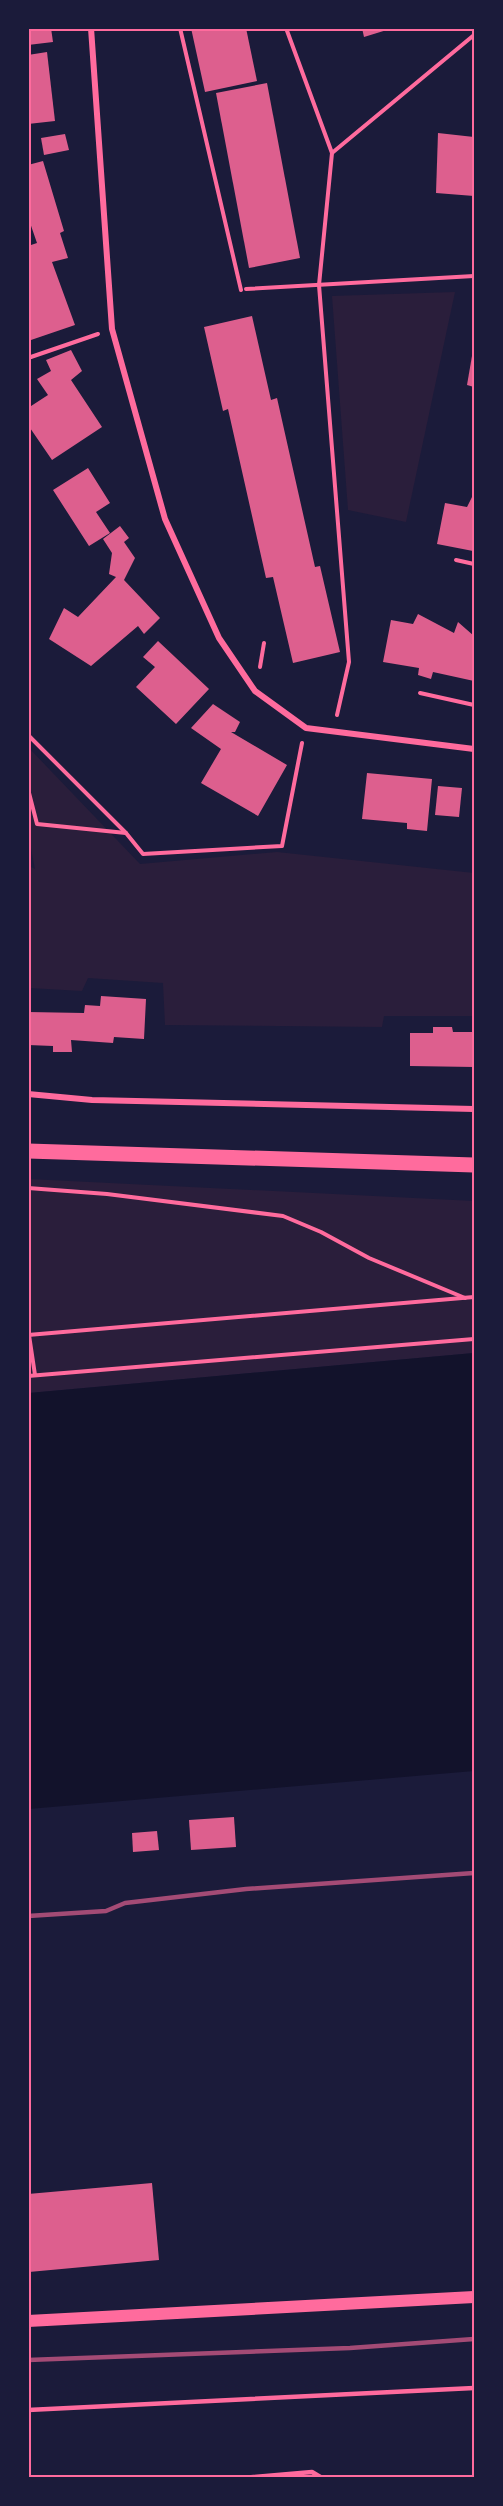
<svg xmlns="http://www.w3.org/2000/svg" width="503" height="2506" font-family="Lato,sans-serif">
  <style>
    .green { fill: #2a1e3b }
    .water { fill: #12122b }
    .building { fill: #dd5f8e }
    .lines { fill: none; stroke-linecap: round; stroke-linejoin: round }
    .path { stroke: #ff6b9d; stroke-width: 4 }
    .service { stroke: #ff6b9d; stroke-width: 4.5 }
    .minor { stroke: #ff6b9d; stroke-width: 6 }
    .secondary { stroke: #ff6b9d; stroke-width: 12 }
    .primary { stroke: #ff6b9d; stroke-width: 15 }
    .rail { stroke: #a44b75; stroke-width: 4.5 }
    .neatline { fill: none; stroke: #ff6b9d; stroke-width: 2 }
  </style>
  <rect width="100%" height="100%" fill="#1b1b3a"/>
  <g class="green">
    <path d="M 455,292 L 406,522 L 348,510 L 332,296 Z"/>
    <path d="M 28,747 L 140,864 L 277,852 L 474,873 L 474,1016 L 384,1016 L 382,1027 L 165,1025 L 163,983 L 88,978 L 82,991 L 29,988 L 29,866 L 35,869 L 29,838 Z"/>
    <path d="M 29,1179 L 474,1201 L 474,1353 L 29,1393 Z"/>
  </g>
  <path class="water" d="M 474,1353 L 474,1771 L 29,1809 L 29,1393 Z"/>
  <g class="building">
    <path d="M 28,28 L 51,28 L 53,42 L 28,45 Z"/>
    <path d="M 191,28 L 246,28 L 257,81 L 205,92 Z"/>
    <path d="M 362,28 L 390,28 L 390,29 L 364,37 Z"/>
    <path d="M 47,52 L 55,121 L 28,124 L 28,55 Z"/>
    <path d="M 267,83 L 300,258 L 249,268 L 216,93 Z"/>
    <path d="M 438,133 L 474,137 L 474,196 L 436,193 Z"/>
    <path d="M 65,134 L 69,150 L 44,155 L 41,138 Z"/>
    <path d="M 43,161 L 64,231 L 60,233 L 68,258 L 52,262 L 75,325 L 31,340 L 28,333 L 28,246 L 37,243 L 28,217 L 28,165 Z"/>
    <path d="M 252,316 L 271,400 L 277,398 L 315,567 L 320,566 L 340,652 L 293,663 L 273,577 L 266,578 L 228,409 L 223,411 L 204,327 Z"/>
    <path d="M 71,350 L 82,371 L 71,380 L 102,427 L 52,460 L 28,425 L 28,408 L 48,395 L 37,379 L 51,371 L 46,360 Z"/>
    <path d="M 473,350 L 474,350 L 474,387 L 467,385 Z"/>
    <path d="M 88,468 L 110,503 L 96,512 L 110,533 L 89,546 L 53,490 Z"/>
    <path d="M 472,497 L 474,498 L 474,559 L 472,558 L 473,551 L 437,544 L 445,503 L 467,507 Z"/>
    <path d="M 120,526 L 129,538 L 124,542 L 135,558 L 124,580 L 160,618 L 144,634 L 138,626 L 91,666 L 49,639 L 64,608 L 78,617 L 116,577 L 109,574 L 112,553 L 103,539 Z"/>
    <path d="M 418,614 L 454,633 L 458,622 L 474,636 L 474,681 L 433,672 L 431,679 L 418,675 L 419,668 L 383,662 L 391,620 L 413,624 Z"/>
    <path d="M 158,641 L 209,689 L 176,724 L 136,687 L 155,667 L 143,657 Z"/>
    <path d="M 213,704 L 240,722 L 235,732 L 231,732 L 287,765 L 258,816 L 201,783 L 221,749 L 191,728 Z"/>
    <path d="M 367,773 L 432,779 L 427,831 L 407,829 L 407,823 L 362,819 Z"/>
    <path d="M 438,786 L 462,788 L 459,817 L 435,815 Z"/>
    <path d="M 101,996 L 146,999 L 144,1039 L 114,1037 L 113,1043 L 71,1040 L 72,1052 L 53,1052 L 53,1046 L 28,1045 L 28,1012 L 84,1013 L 85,1005 L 100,1006 Z"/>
    <path d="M 433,1027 L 452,1027 L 453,1032 L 474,1032 L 474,1067 L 410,1066 L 410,1033 L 433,1033 Z"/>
    <path d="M 234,1817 L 236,1847 L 191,1850 L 189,1820 Z"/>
    <path d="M 157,1831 L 159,1850 L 133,1852 L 132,1833 Z"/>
    <path d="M 152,2183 L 159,2260 L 29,2272 L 28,2194 Z"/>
  </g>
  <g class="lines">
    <g class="path">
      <path d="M 180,28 L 241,290"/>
      <path d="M 286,28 L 332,153 L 319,285 L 349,662 L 337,715"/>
      <path d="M 332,153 L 474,35"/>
      <path d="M 246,289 L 474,276"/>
      <path d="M 28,358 L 98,334"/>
      <path d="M 456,560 L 474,564"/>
      <path d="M 260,667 L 264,643"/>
      <path d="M 420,693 L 474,705"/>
      <path d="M 28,735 L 126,833 L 143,854 L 282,846 L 302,743"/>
      <path d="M 28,789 L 37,824 L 126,833"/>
      <path d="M 28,1188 L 107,1194 L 283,1216 L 321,1232 L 369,1258 L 465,1298"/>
      <path d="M 28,1335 L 474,1297"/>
      <path d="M 29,1335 L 35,1375"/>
      <path d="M 28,1376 L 474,1339"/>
    </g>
    <g class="service">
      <path d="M 28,2410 L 474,2388"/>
      <path d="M 243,2478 L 312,2472 L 322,2478"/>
    </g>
    <g class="minor">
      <path d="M 91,28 L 112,329 L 165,519 L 219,638 L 255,691 L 306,728 L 474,749"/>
      <path d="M 28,1094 L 92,1100 L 474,1109"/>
    </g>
    <path class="secondary" d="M 28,2321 L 474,2297"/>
    <path class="primary" d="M 28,1151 L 474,1165"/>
    <g class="rail">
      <path d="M 28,1916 L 106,1911 L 125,1903 L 246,1889 L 474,1873"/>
      <path d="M 28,2360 L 350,2348 L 474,2339"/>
    </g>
  </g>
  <rect width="503" height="2506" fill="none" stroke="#1b1b3a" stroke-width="60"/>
  <rect x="30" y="30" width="443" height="2446" class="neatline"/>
</svg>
